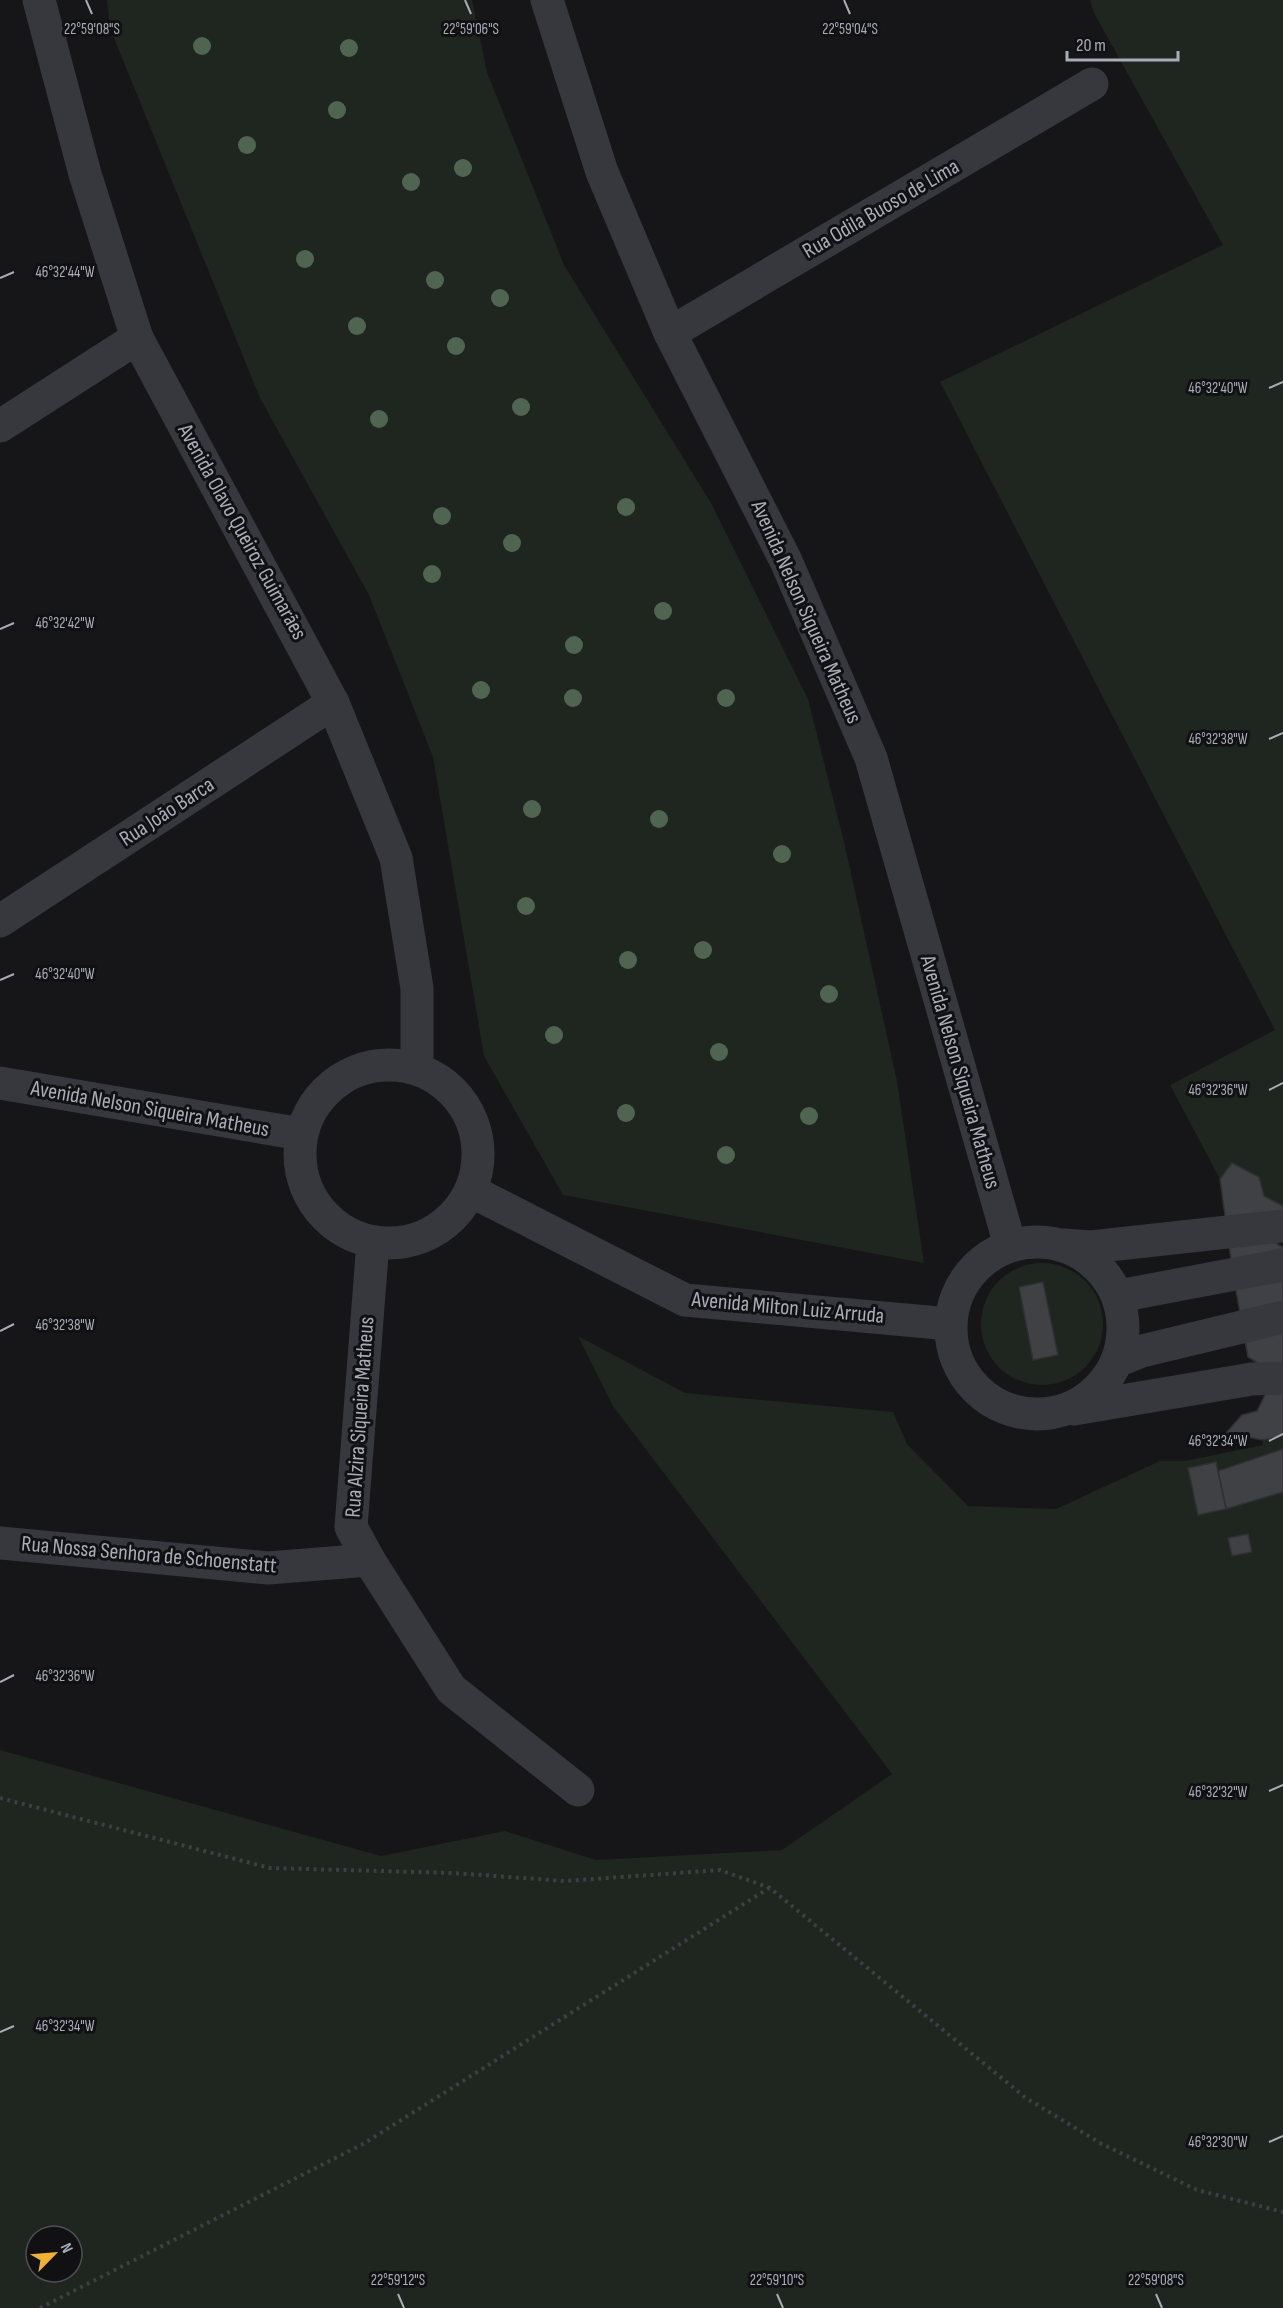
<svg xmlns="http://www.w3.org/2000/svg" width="1283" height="2308" font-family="'Sofia Sans Condensed',sans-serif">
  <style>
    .green { fill: #1e261f; fill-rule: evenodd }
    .building { fill: #404145; stroke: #303034; stroke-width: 1.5 }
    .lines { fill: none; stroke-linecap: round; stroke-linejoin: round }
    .path { stroke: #3d3f44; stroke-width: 4; stroke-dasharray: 3 4.5; stroke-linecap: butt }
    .minor { stroke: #37383d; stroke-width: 33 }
    .tree { fill: #506452 }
    .ticks { fill: none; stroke: #a8adb8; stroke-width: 2 }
    .labels { text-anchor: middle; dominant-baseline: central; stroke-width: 6; stroke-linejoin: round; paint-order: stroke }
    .street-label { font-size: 22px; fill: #a8adb8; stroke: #111113 }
    .ticks-label { font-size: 15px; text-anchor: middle; fill: #a8adb8; stroke: #111113; stroke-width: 6; stroke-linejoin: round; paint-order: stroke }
  </style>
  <rect width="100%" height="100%" fill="#161618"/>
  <g class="green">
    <path d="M 107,0 L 472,0 L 487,72 L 564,265 L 711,503 L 808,699 L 844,842 L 897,1081 L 924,1263 L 563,1195 L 484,1056 L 433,757 L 369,595 L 260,398 L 110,28 Z"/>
    <path d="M 1090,0 L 1283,0 L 1283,1206 L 1264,1196 L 1258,1177 L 1232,1163 L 1220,1179 L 1170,1085 L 1275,1030 L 940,382 L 1223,245 L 1094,13 Z"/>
    <circle cx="1042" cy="1324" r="61"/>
    <path d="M 578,1336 L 685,1393 L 893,1412 L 907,1444 L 968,1506 L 1056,1509 L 1160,1461 L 1185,1461 L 1263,1445 L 1263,1440 L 1283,1436 L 1283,1449 L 1218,1471 L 1216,1462 L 1188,1468 L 1198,1515 L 1283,1492 L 1283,2308 L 0,2308 L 0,1750 L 381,1856 L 505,1831 L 596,1860 L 782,1850 L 892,1774 L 613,1406 ZM 1247,1534 L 1252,1551 L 1232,1556 L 1228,1539 ZM 36,2236 L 72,2236 L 72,2272 L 36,2272 Z"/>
  </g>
  <g class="building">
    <path d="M 1232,1163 L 1259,1177 L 1264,1196 L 1283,1206 L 1283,1216 L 1274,1227 L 1277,1244 L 1283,1247 L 1283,1361 L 1274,1373 L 1248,1357 L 1233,1274 L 1220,1179 Z"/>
    <path d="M 1043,1282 L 1058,1355 L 1033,1360 L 1019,1287 Z"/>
    <path d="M 1283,1387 L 1283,1436 L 1263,1440 L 1226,1433 L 1242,1415 L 1257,1411 L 1267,1391 Z"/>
    <path d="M 1283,1449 L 1283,1492 L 1226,1509 L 1218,1471 Z"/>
    <path d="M 1216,1462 L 1226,1509 L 1198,1515 L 1188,1468 Z"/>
    <path d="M 1248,1534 L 1252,1552 L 1232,1556 L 1228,1538 Z"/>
  </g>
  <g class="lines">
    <g class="path">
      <path d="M 0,1798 L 270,1868 L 453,1873 L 565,1881 L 720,1870 L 770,1888 L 1026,2098 L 1100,2143 L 1197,2190 L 1283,2212"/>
      <path d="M 40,2308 L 363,2144 L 769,1888"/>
    </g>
    <g class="minor">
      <path d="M 39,0 L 85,174 L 137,338 L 333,703 L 396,858 L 417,988 L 417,1068"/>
      <path d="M 547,0 L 602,172 L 670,333 L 786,561 L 871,758 L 1010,1245"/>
      <path d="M 670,333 L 1092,84"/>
      <path d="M 0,426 L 137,338"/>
      <path d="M 0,921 L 333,703"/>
      <circle cx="389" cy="1154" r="89"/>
      <path d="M 0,1083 L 301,1134"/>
      <path d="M 471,1191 L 685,1300 L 950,1324"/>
      <circle cx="1037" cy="1328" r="86"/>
      <path d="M 373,1242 L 351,1527 L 369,1560 L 451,1689 L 578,1790"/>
      <path d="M 1064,1245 L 1091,1247 L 1283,1226"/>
      <path d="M 1119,1296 L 1283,1265"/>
      <path d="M 1117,1361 L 1142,1351 L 1283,1317"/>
      <path d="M 1074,1409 L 1252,1379 L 1283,1378"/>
      <path d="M 0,1543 L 268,1568 L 369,1560"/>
    </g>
  </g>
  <g class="tree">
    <circle cx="202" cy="46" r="9"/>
    <circle cx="349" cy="48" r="9"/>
    <circle cx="337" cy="110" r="9"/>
    <circle cx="247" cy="145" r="9"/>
    <circle cx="463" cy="168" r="9"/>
    <circle cx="411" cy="182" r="9"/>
    <circle cx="305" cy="259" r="9"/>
    <circle cx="435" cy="280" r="9"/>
    <circle cx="500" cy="298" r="9"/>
    <circle cx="357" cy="326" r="9"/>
    <circle cx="456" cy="346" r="9"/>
    <circle cx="521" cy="407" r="9"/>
    <circle cx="379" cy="419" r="9"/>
    <circle cx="626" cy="507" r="9"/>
    <circle cx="442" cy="516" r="9"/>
    <circle cx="512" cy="543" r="9"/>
    <circle cx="432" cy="574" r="9"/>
    <circle cx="663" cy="611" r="9"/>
    <circle cx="574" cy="645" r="9"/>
    <circle cx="481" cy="690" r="9"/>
    <circle cx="573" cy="698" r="9"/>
    <circle cx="726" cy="698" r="9"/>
    <circle cx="532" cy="809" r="9"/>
    <circle cx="659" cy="819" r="9"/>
    <circle cx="782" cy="854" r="9"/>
    <circle cx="526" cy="906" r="9"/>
    <circle cx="703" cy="950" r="9"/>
    <circle cx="628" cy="960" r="9"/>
    <circle cx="829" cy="994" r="9"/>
    <circle cx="554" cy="1035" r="9"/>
    <circle cx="719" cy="1052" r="9"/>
    <circle cx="626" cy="1113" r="9"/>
    <circle cx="809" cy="1116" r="9"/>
    <circle cx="726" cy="1155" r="9"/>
  </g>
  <path class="ticks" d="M 86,0 L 92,14M 465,0 L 471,14M 844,0 L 850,14M 0,278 L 14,272M 1269,388 L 1283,382M 0,629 L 14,623M 1269,739 L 1283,733M 0,980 L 14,974M 1269,1090 L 1283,1083M 0,1331 L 14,1324M 1269,1441 L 1283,1434M 0,1682 L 14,1675M 1269,1791 L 1283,1785M 0,2032 L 14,2026M 1269,2142 L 1283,2136M 398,2294 L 404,2308M 777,2294 L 783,2308M 1156,2294 L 1162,2308"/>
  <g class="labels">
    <g class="street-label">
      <text transform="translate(881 209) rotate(-30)">Rua Odila Buoso de Lima</text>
      <text transform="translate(242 532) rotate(61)">Avenida Olavo Queiroz Guimarães</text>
      <text transform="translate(806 612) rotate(66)">Avenida Nelson Siqueira Matheus</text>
      <text transform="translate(167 812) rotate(-33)">Rua João Barca</text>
      <text transform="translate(960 1072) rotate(74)">Avenida Nelson Siqueira Matheus</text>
      <text transform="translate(150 1109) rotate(10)">Avenida Nelson Siqueira Matheus</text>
      <text transform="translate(788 1308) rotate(5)">Avenida Milton Luiz Arruda</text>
      <text transform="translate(360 1417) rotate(-86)">Rua Alzira Siqueira Matheus</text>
      <text transform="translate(149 1555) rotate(5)">Rua Nossa Senhora de Schoenstatt</text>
    </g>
  </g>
  <g class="ticks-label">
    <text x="92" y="34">22°59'08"S</text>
    <text x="471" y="34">22°59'06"S</text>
    <text x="850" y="34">22°59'04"S</text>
    <text x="65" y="277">46°32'44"W</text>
    <text x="1218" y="393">46°32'40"W</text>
    <text x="65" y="628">46°32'42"W</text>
    <text x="1218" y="744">46°32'38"W</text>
    <text x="65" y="979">46°32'40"W</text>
    <text x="1218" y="1095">46°32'36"W</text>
    <text x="65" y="1330">46°32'38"W</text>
    <text x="1218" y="1446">46°32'34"W</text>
    <text x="65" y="1681">46°32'36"W</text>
    <text x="1218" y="1797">46°32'32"W</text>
    <text x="65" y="2031">46°32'34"W</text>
    <text x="1218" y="2147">46°32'30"W</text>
    <text x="398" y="2285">22°59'12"S</text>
    <text x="777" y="2285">22°59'10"S</text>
    <text x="1156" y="2285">22°59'08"S</text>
  </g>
  <g transform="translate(54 2254) rotate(65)"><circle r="28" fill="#111113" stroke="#4d4f55" stroke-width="1.5"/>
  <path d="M0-4.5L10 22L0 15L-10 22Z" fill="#f2b134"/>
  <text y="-9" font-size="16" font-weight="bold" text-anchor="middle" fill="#a8adb8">N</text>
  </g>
  <path d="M1067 51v9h111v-9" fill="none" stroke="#a8adb8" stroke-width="3"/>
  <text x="1076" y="51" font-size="18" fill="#a8adb8" stroke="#111113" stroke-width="4.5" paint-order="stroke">20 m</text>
</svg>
